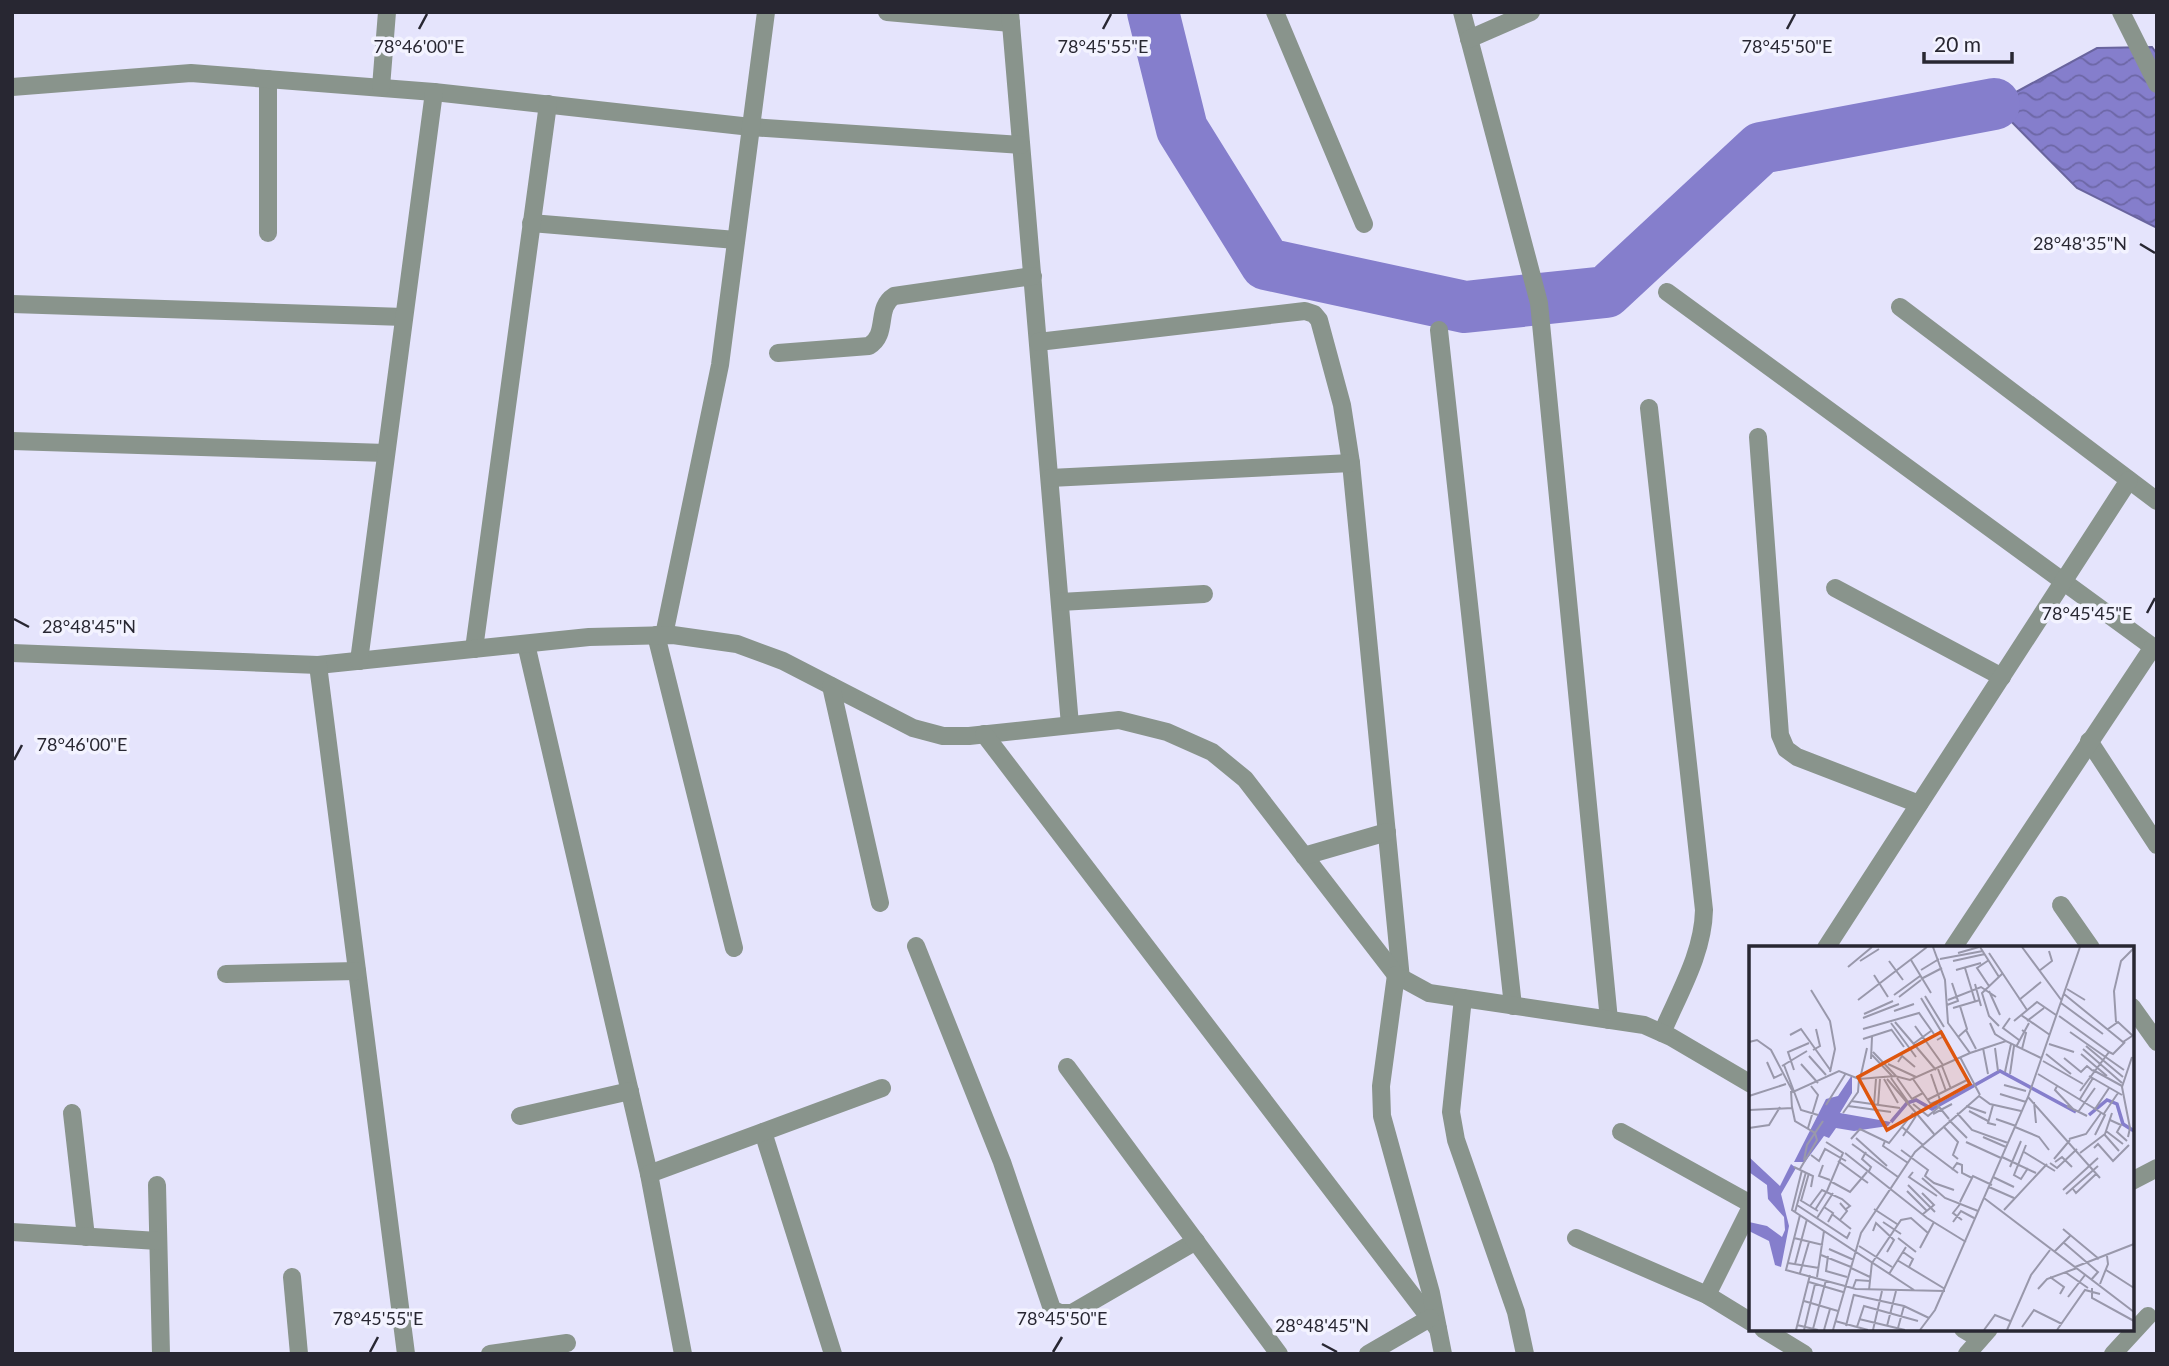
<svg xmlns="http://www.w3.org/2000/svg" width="2169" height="1366" font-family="Lato,sans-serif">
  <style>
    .water { fill: url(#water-waves); stroke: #69649e; stroke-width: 2 }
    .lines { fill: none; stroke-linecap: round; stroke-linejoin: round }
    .river { stroke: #857ecc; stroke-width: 52 }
    .street { stroke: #89948c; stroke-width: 18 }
    .ticks { fill: none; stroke: #282732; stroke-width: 2.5 }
    .inset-river { fill: none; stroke: #857ecc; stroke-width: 3.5 }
    .inset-road { fill: none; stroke: #9998ab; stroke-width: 2 }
    .view { fill: #de560e; fill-opacity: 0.15; stroke: #de560e; stroke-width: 3.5 }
    .inset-edge { fill: none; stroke: #282732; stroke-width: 3.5 }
    .ticks-label { font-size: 18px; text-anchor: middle; fill: #282732; stroke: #f3f3ff; stroke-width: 7; stroke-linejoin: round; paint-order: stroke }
  </style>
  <defs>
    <pattern id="water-waves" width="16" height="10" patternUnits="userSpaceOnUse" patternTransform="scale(1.75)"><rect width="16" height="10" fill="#857ecc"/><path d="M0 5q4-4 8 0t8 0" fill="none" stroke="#6d67a6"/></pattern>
  </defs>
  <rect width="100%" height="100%" fill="#e5e4fc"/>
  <path class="water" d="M 2152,47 L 2157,54 L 2157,228 L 2077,188 L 1994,104 L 2097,48 Z"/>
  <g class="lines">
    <path class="river" d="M 1153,12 L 1182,129 L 1266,264 L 1465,307 L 1606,292 L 1761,148 L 1994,104"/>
    <g class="street">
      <path d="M 887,12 L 1011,23"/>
      <path d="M 1010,12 L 1070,725"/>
      <path d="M 1275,12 L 1364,224"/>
      <path d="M 1462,12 L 1539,303 L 1609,1020"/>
      <path d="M 2121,12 L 2157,84"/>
      <path d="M 1469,39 L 1531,12"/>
      <path d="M 268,79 L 268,233"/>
      <path d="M 12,87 L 191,73 L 434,92 L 751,127 L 1021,145"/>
      <path d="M 381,87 L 387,12"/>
      <path d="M 531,223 L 736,240"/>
      <path d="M 1667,292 L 2157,650"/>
      <path d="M 12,304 L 404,317"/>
      <path d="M 1900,307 L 2157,501"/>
      <path d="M 1439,330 L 1513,1006"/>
      <path d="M 1038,342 L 1305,311 L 1314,314 L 1319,320 L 1342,405 L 1351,463 L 1401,979"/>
      <path d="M 778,353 L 869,346 C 889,334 875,308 894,296 L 1033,276"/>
      <path d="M 1649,408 L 1704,910 C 1703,954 1679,993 1662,1033"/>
      <path d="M 1758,437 L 1780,735 L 1786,749 L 1797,757 L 1919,804"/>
      <path d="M 12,441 L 386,453"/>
      <path d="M 1050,478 L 1351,463"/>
      <path d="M 1835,588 L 2002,677"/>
      <path d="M 1060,602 L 1204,594"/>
      <path d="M 656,635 L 734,948"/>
      <path d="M 664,635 L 720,365 L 766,12"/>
      <path d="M 526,644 L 649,1174 L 683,1354"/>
      <path d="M 474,649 L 548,104"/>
      <path d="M 12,653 L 318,665 L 589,637 L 673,635 L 737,644 L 783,661 L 913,728 L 943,736 L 969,736 L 1119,720 L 1167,732 L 1212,752 L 1245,779 L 1396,975 L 1429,993 L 1644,1025 L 1671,1037 L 1751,1084"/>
      <path d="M 359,661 L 434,92"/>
      <path d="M 318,665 L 406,1354"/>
      <path d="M 831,686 L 880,903"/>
      <path d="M 984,734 L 1438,1329"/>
      <path d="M 2089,741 L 2157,845"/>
      <path d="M 1304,856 L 1387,832"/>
      <path d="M 2061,905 L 2091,948"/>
      <path d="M 916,946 L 1002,1162 L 1052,1309 L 1060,1313 L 1072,1313 L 1196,1241"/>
      <path d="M 1826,948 L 2129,480"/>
      <path d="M 1953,948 L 2153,647"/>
      <path d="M 226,974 L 357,971"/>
      <path d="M 1396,975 L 1381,1086 L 1382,1116 L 1431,1293 L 1443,1354"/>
      <path d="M 1463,998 L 1451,1112 L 1456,1140 L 1516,1312 L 1525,1354"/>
      <path d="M 2132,1007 L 2157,1042"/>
      <path d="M 1067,1067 L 1279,1354"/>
      <path d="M 72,1113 L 86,1237"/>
      <path d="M 520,1116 L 630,1091"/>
      <path d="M 763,1132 L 833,1354"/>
      <path d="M 1621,1132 L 1751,1204"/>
      <path d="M 649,1174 L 882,1088"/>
      <path d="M 2132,1181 L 2157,1168"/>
      <path d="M 157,1185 L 161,1354"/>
      <path d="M 12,1232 L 158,1241"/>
      <path d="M 1576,1238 L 1707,1295 L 1751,1322"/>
      <path d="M 292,1277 L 299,1354"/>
      <path d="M 1707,1295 L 1751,1207"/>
      <path d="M 1763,1329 L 1804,1354"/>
      <path d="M 1963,1329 L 1980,1339"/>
      <path d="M 490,1354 L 567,1343"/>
      <path d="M 1368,1354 L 1430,1318"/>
      <path d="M 1967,1354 L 1989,1329"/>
      <path d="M 2113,1354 L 2148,1316"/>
    </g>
  </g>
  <path class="ticks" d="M 419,29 L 427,14M 1103,29 L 1111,14M 1787,29 L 1795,14M 2140,244 L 2155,253M 2147,613 L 2155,598M 14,619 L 29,627M 14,760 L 22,745M 1322,1344 L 1337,1352M 370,1352 L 378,1337M 1053,1352 L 1062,1337"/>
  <g transform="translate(1749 946)">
    <rect width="385" height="385" fill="#e5e4fc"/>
    <path d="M 103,129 L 103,147 L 91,167 L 142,176 L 139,180 L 105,185 L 87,182 L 80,192 L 75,190 L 56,216 L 45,216 L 77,153 L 89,150 ZM 0,211 L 31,240 L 42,218 L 47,222 L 32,248 L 40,280 L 32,321 L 26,319 L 20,295 L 0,285 L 0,276 L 18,280 L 33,291 L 36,284 L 35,271 L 19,253 L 18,239 L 0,226 Z" fill="#857ecc"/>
    <path class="inset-river" d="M 340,169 L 358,154 L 368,158 L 374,178 L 385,185M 142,176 L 158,157 L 167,154 L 183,163 L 251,125 L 327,166"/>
    <path class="inset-road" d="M 184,1 L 196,34 L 199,77 L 221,107 L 257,95 L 292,112M 231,1 L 250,31M 273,1 L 313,55M 209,7 L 230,1M 240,7 L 278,64M 191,13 L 234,5M 162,14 L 182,47M 240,14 L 228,22 L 240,40M 111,15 L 130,3M 140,15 L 154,34M 204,15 L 236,8M 99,21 L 123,1M 216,22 L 226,55M 172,24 L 190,13M 207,24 L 232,17M 290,25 L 303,15 L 300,5M 125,29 L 139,51M 172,33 L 193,22M 226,38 L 232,60M 318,43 L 336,54M 62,44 L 81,75 L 86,103 L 81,126M 240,45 L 251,69M 315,48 L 374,96 L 383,90M 145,49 L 171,30M 176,50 L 195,81M 150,51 L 172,34M 172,52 L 195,90 L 188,94M 109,54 L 178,1M 199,54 L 232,41 L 247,51M 270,54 L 292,36M 312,57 L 354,88M 198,59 L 209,55 L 203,37M 204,62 L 231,54M 145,65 L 165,58M 115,68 L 144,55M 272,69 L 301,89M 310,70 L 360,106 L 331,145M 114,72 L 150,58M 261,72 L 254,82 L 270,94M 265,75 L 288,56 L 307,69M 278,75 L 295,62M 146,76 L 187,124M 367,76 L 365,45 L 372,15 L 385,2M 142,77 L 167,111M 241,77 L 246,88 L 257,95M 166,80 L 194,119M 250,80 L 240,70 L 233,47 L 254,27M 114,83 L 170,67 L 185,88M 142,83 L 155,101M 359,83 L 369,76 L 384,90M 217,84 L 227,103M 321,86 L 375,124M 41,89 L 52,83 L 82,125M 209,91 L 218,83 L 211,60M 114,93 L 142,84M 0,96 L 8,94 L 22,104 L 44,146 L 90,125 L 110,133 L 146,130 L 161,134 L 221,107M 164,98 L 182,85M 300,98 L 325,106M 337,100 L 374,131M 267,101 L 280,77M 234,102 L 239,128M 246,102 L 249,125M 273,103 L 277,87 L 273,84M 334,103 L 373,137M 64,104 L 71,100 L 67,83M 124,106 L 147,130M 360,106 L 364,108 L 376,96M 297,108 L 322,128M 332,108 L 358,130M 123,109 L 144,131M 60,110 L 77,129M 211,111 L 231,149M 315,112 L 332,126 L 338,120 L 344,125M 122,113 L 123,91M 294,115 L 334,138M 18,116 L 25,132 L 33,128M 149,116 L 153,110 L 166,121M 52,118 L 69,137M 139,118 L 167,131M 35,119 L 52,164 L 69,169M 33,120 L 58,105M 193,120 L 202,143M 189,123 L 197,145M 45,124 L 39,106 L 60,97M 344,124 L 373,140M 256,126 L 262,98M 261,128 L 265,100M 289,128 L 356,169 L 346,189M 340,130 L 373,149M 142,132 L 159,156M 148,132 L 163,153 L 174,147M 111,133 L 118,102M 135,133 L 149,157M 138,133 L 185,188M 164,133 L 183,160M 255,139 L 277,145M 308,140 L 306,144 L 325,164M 251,148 L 277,156M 0,150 L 37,138M 279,151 L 351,232M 331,153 L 344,132M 178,154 L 220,133M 102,155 L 151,162M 186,156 L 200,173M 285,156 L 287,177M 164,158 L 179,170 L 190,161M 181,158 L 191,154 L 182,128M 77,159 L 97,127M 125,159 L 127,133M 129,159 L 131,133M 244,159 L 239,177 L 247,179M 99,160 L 142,166M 217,160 L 237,167M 318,160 L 338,170M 43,161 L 46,175 L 66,187 L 68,194 L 51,223M 346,163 L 360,142M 0,164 L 43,162 L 42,145M 220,165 L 239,175M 329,166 L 346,142M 94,167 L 109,146 L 110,133M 208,167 L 223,184 L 259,197M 184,168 L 203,158M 354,169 L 369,147M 247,173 L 267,180M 200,174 L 218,192M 361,174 L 372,179 L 368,186 L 378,195M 194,180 L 209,196 L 204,209 L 209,213M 153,181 L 174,199M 266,181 L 290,191 L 300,204M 0,182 L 20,179 L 31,161M 59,182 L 69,149 L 62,140M 357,185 L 374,198M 355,188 L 370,205M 154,190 L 167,170M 234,191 L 257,201M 379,191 L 381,182 L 373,141 L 383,111M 107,192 L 138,220M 102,193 L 111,183 L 140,197 L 164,167M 320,193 L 337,188 L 352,167M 136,195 L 134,200 L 159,217M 77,196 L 94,207 L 78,245M 217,196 L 252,212M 103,198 L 149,231M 277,199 L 265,229 L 272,233 L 279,222M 173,200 L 209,227M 345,202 L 349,198 L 364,215 L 380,199M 152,204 L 179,224 L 176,230 L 185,237 L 205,244M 117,206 L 113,213 L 122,221 L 120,225M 275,206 L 306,225M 96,207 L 178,272 L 217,296M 331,207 L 356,188 L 363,167M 62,209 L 70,215 L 76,203 L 97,215M 253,211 L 287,227M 305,213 L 321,194M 55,214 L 58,199 L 74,175M 89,215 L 119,237M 306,216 L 313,211 L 323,221M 301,217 L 308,222 L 328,203M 74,219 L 70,230 L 81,234M 45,221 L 64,230 L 62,241M 261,221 L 272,195M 53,224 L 43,264 L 165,344M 203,224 L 208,217 L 213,219 L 213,227 L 223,232M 164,226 L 160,231 L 188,250M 244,231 L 265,241M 173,232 L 196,252 L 229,265M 81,235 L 101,246 L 118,226M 159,239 L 186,266M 240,241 L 265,252M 324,243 L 327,247 L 347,228M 314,244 L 349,212M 158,245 L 178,265M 173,247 L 185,259 L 174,268M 317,248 L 349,220M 235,252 L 326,321 L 385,298M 51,254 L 69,265M 52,255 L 60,227M 211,256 L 224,230 L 243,239M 212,257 L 204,267 L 213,274M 48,259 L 98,292 L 101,286M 61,260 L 73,244 L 93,253 L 101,260 L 97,263M 75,261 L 84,267 L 79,276M 125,263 L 148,278M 66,264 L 78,245M 255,264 L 298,218M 46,266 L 57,226M 83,268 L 102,283M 51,269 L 37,324 L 107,343 L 196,345M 68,272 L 84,247M 91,274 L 98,265 L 91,257M 134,276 L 152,288M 204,276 L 212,265 L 225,272M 314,283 L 350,313M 124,285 L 127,277 L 145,294 L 138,306M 45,292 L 74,299M 149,292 L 167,306M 314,296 L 349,326 L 342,334M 110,300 L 143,321M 171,302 L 185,276M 80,303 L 105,314M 306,305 L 321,290M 154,306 L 164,313 L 160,321M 72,309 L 102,321M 79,310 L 77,325 L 98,331M 148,314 L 196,343M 39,317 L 70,322M 123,317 L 152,274 L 162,272 L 179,287M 46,318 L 58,273M 326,321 L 385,366M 102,322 L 121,331M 357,324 L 385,342M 316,326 L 339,342M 51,327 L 60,296M 140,328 L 157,301M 68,331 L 75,285M 301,331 L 315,341 L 311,348M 60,336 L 94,346M 351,338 L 359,318 L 358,310M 104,342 L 107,334 L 121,335M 343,342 L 343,352 L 385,375M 289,343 L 298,333 L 328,322M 120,344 L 123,316M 105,349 L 155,360 L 180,372M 319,351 L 336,329M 55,355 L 89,365M 110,373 L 156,384M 86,375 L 119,384M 48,379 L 69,384M 97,380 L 105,348M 138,380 L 147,345M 108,381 L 115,360 L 169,375M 273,381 L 285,364 L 313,378M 149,382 L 155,360M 64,383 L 77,334M 47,384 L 61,329M 55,384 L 66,338M 75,384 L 81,363M 84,384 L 112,287 L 166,206 L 230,150 L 241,158 L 272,165M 124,384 L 133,345M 171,384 L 186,364 L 279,151 L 331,1M 235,384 L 246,369 L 261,375M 258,384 L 282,329 L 301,304M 308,384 L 336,344 L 351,348"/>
    <path class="view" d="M 192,86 L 221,138 L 138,184 L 109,131 Z"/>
    <rect width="385" height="385" class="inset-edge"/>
  </g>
  <g class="ticks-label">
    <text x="419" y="53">78°46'00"E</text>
    <text x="1103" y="53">78°45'55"E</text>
    <text x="1787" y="53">78°45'50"E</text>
    <text x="2080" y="250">28°48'35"N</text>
    <text x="2087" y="620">78°45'45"E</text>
    <text x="89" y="633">28°48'45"N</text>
    <text x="82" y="751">78°46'00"E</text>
    <text x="378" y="1325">78°45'55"E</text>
    <text x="1062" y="1325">78°45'50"E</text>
    <text x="1322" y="1332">28°48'45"N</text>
  </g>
  <rect width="2169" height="1366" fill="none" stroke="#282732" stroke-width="28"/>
  <path d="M1924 52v10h88v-10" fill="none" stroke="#282732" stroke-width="3.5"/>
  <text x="1934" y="52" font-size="21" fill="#282732" stroke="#f3f3ff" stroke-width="5" paint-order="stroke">20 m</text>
</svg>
